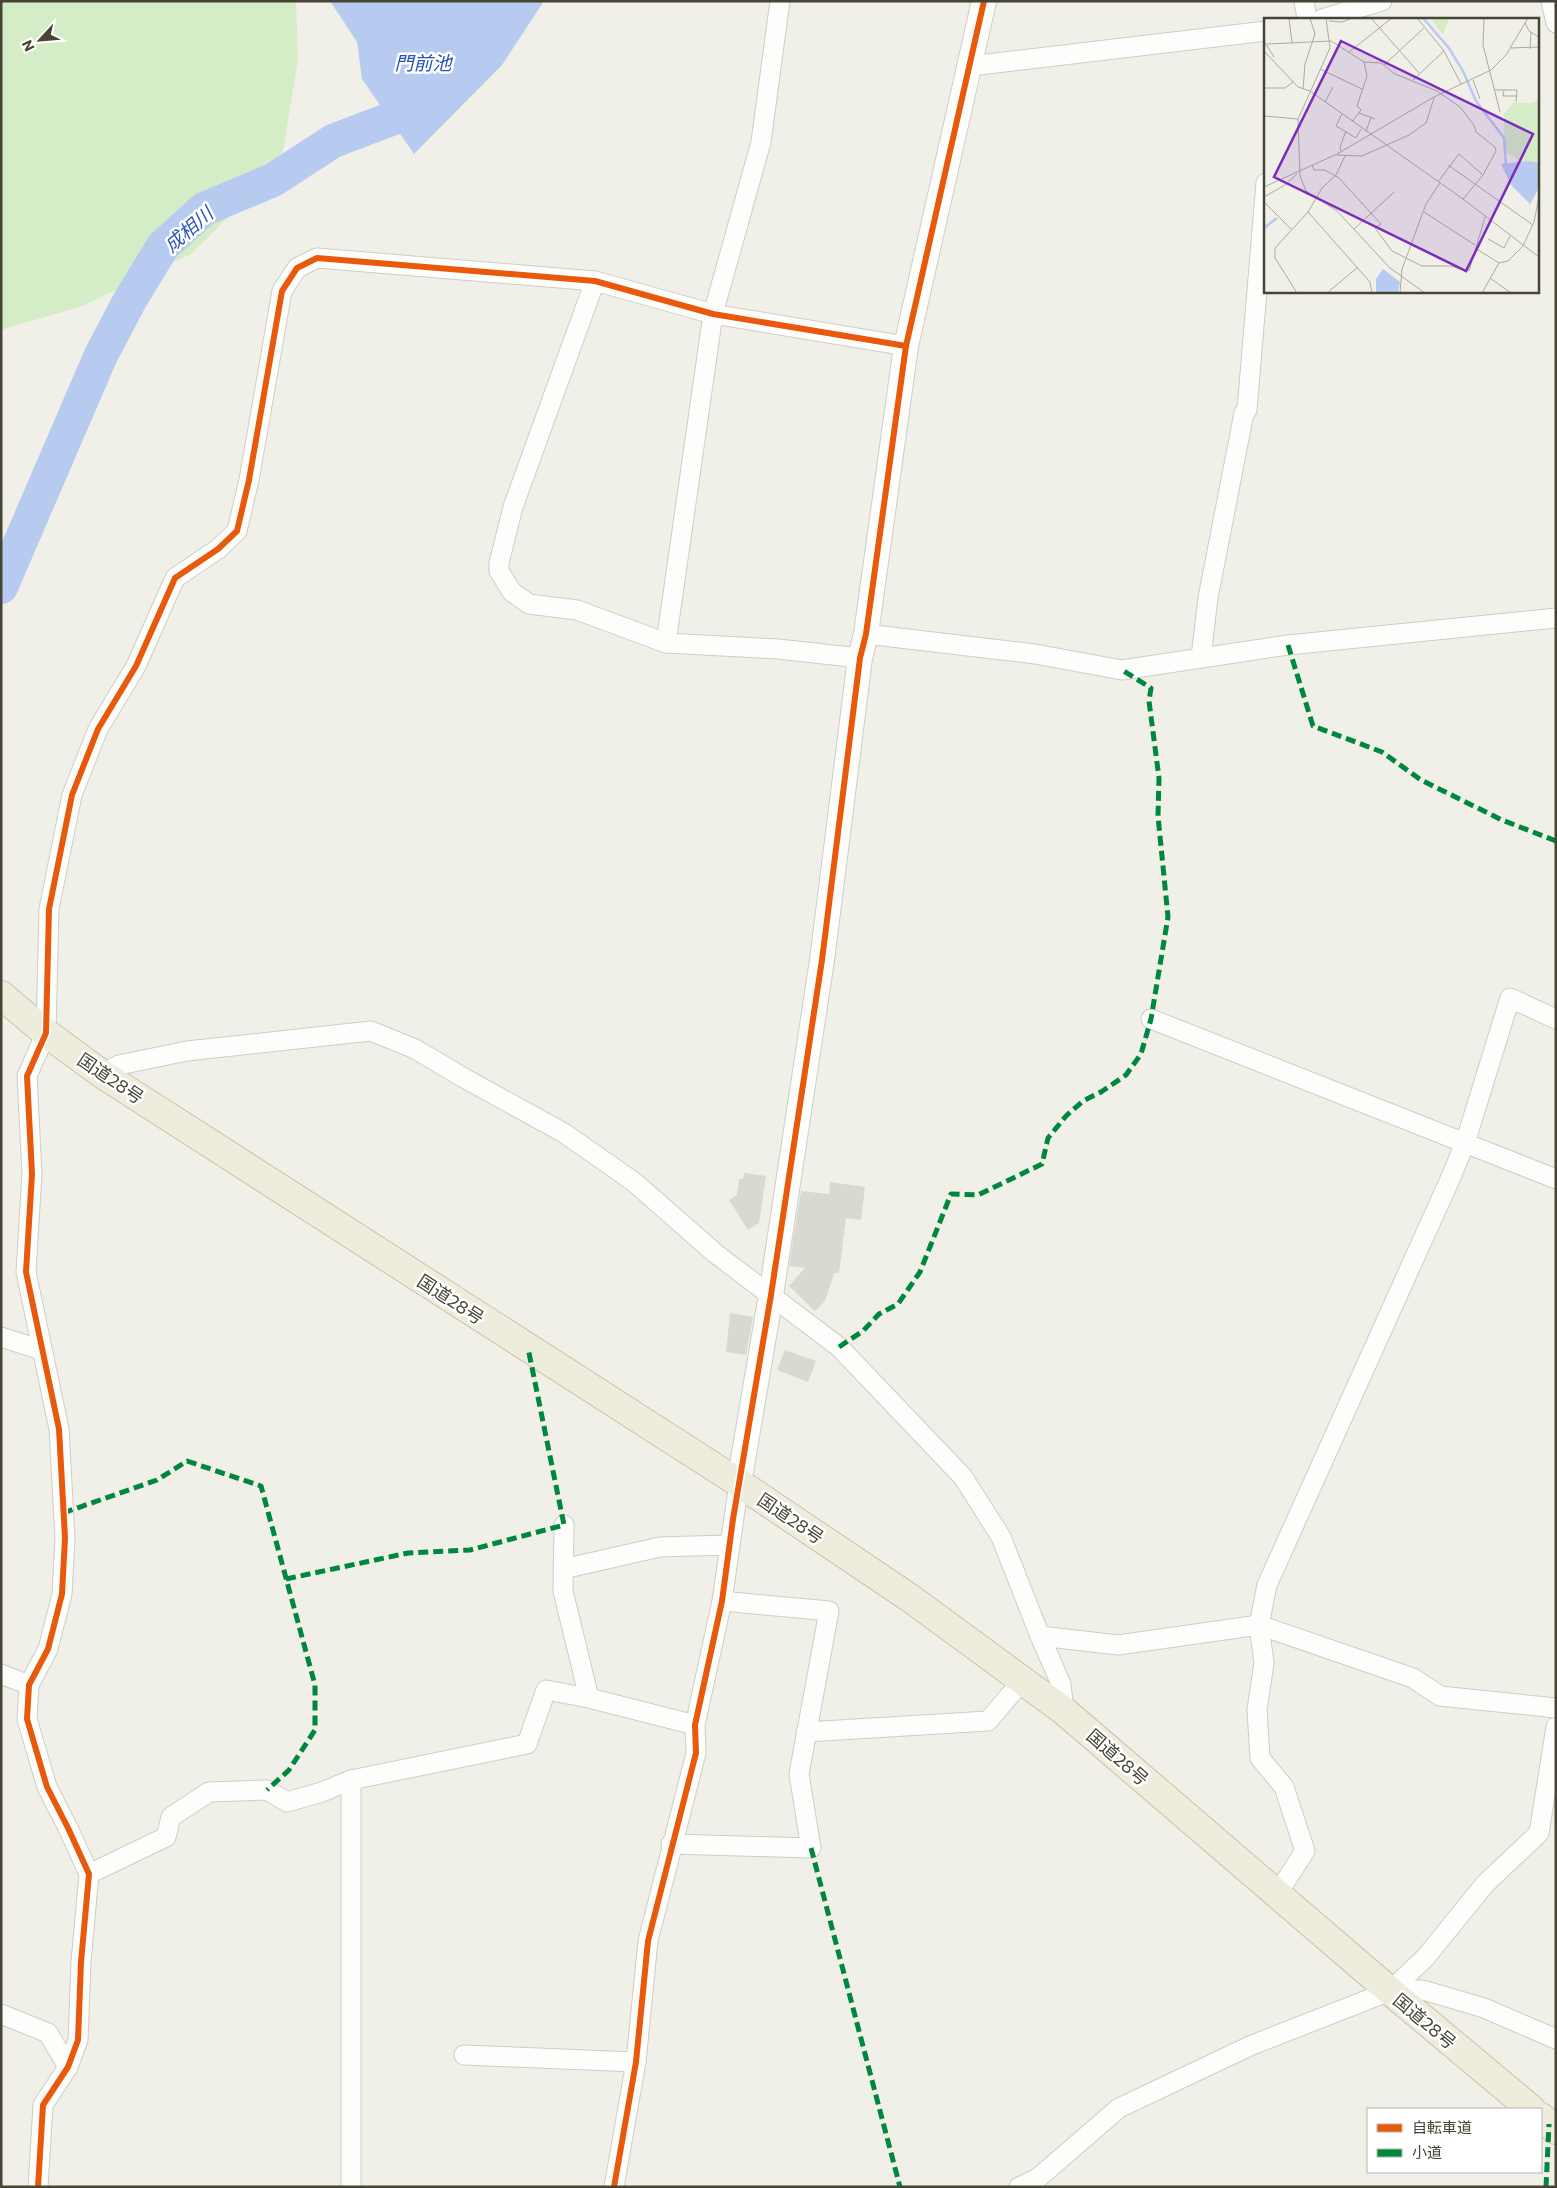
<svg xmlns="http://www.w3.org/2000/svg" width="1557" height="2188" font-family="Commissioner,'Noto Sans JP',sans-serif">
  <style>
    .green { fill: #d4edc6 }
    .water { fill: #b7caf0 }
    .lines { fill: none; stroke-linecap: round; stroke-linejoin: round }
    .river { stroke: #b7caf0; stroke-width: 34 }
    .building { fill: #d9d9d1 }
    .minor-casing { stroke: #cecdc6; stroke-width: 21 }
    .tertiary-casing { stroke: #cecdc6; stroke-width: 26 }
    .trunk-casing { stroke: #c9c5a2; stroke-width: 30 }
    .minor { stroke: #fdfdfc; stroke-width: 19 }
    .tertiary { stroke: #fdfdfc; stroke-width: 24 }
    .trunk { stroke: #eeeddd; stroke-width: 28 }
    .quiet { stroke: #00873e; stroke-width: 5; stroke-dasharray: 10 5; stroke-linecap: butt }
    .cycleway-casing { stroke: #fff; stroke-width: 9 }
    .cycleway { stroke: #e8590c; stroke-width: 6 }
    .labels { text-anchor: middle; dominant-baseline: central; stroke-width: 5; stroke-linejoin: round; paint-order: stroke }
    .street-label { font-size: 18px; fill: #464434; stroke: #fff }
    .water-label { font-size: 19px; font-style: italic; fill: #2855b7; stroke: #fff }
    .inset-river { fill: none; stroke: #b7caf0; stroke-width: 2.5 }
    .inset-road { fill: none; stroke: #acaba0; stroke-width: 1 }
    .view { fill: #7b2cbf; fill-opacity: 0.15; stroke: #7b2cbf; stroke-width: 2.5 }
    .inset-edge { fill: none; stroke: #464434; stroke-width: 2.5 }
  </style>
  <rect width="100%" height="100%" fill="#f0f0e8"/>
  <path class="green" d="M 1,1 L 296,1 L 298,60 L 283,151 L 242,204 L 191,254 L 82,306 L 1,330 Z"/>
  <path class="water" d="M 330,1 L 544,1 L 502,65 L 414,154 L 362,79 L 357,42 Z"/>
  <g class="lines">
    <path class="river" d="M 1,587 L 101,355 L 130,300 L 163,246 L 204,209 L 273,180 L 333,141 L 404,114 L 419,88"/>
  </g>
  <g class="building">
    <path d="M 744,1173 L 766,1176 L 759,1223 L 748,1230 L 729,1200 L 737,1195 L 739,1179 L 743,1179 Z"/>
    <path d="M 830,1182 L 865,1187 L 861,1220 L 846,1218 L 839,1273 L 834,1273 L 825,1301 L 815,1311 L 789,1286 L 805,1268 L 789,1266 L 801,1191 L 829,1194 Z"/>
    <path d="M 730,1313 L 753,1317 L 746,1355 L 726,1352 Z"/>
    <path d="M 785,1350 L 816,1361 L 808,1382 L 777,1370 Z"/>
  </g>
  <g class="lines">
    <g class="minor-casing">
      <g id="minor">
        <path d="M 1304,1 L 1307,19"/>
        <path d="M 1551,1 L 1556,23"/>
        <path d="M 1322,19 L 1382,1"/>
        <path d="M 970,66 L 1266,31"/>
        <path d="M 595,281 L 513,507 L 499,563 L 499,571 L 512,592 L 529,604 L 577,610 L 666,643 L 778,649 L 860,658"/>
        <path d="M 866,634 L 1035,654 L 1122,670 L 1288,645 L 1556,618"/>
        <path d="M 666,643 L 713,314 L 761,142 L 780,1"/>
        <path d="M 1201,657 L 1208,598 L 1244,413 L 1247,410 L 1266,183"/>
        <path d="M 1151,1019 L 1556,1179"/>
        <path d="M 102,1074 L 119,1065 L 187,1051 L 371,1031 L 415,1049 L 464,1078 L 564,1133 L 634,1182 L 716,1254 L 839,1347 L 963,1477 L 1001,1537 L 1040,1636 L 1061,1684 L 1064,1711"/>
        <path d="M 1,1337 L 41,1350"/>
        <path d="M 564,1525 L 563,1591 L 589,1698"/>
        <path d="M 563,1569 L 660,1547 L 729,1545"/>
        <path d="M 1040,1636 L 1118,1645 L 1259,1625 L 1413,1678 L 1440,1696 L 1556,1708"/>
        <path d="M 1,1674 L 29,1685"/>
        <path d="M 806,1732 L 988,1721 L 1022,1681"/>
        <path d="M 351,1780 L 351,2187"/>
        <path d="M 671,1844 L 811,1848 L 799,1774 L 829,1611 L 722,1601"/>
        <path d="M 89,1874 L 166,1837 L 171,1817 L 209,1792 L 267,1790 L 287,1802 L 322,1792 L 351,1780 L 527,1744 L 546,1690 L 589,1698 L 695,1725"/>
        <path d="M 1277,1894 L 1305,1851 L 1284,1787 L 1260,1758 L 1257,1710 L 1264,1663 L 1259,1625 L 1267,1585 L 1451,1177 L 1465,1143 L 1510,998 L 1556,1019"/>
        <path d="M 1390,1991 L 1425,1958 L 1485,1884 L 1539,1833 L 1556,1727"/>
        <path d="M 1,2014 L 48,2033 L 68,2067"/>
        <path d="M 464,2055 L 636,2062"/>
        <path d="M 38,2187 L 43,2105 L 68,2067 L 78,2040 L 81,1962 L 89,1874 L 68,1828 L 47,1787 L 27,1719 L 29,1685 L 48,1649 L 62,1594 L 65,1538 L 59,1429 L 26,1272 L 32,1174 L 27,1076 L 46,1033 L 49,909 L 72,795 L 98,729 L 136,666 L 175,578 L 218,549 L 237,531 L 249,480 L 282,291 L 297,268 L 317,258 L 595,281 L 713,314 L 906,346"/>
        <path d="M 614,2187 L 636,2062 L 648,1941 L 696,1753 L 695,1725 L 722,1601 L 739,1483"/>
        <path d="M 1019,2187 L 1038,2178 L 1119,2108 L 1252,2045 L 1390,1991 L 1423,1990 L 1484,2008 L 1556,2039"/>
      </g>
    </g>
    <g class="tertiary-casing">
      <path id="tertiary" d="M 739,1483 L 771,1295 L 822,960 L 860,658 L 866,634 L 906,346 L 984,1"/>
    </g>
    <g class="trunk-casing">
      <g id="trunk">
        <path d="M 1,995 L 46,1033 L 102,1074 L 739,1483 L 910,1598 L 1064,1711 L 1390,1991 L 1531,2109"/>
        <path d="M 1541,2117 L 1556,2130"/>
      </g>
    </g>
    <use href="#minor" class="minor"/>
    <use href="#tertiary" class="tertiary"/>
    <use href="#trunk" class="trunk"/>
    <g class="quiet">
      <path d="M 1288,645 L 1313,726 L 1382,752 L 1421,780 L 1502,820 L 1556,841"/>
      <path d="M 839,1347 L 863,1331 L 879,1314 L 898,1304 L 920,1272 L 951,1194 L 978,1195 L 1042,1164 L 1048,1138 L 1066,1116 L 1083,1101 L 1101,1092 L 1126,1075 L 1141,1054 L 1151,1019 L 1168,917 L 1158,816 L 1159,778 L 1149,701 L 1151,688 L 1122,670"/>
      <path d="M 63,1513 L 157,1480 L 187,1461 L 261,1486 L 315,1685 L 315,1730 L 289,1770 L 267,1790"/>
      <path d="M 286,1579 L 408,1553 L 470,1550 L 564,1525 L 528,1348"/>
      <path d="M 811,1848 L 900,2187"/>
      <path d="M 1546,2187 L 1549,2124"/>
    </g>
    <g class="cycleway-casing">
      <g id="cycleway">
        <path d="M 38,2187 L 43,2105 L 68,2067 L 78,2040 L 81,1962 L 89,1874 L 68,1828 L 47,1787 L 27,1719 L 29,1685 L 48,1649 L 62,1594 L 65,1538 L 59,1429 L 26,1272 L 32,1174 L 27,1076 L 46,1033 L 49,909 L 72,795 L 98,729 L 136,666 L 175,578 L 218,549 L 237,531 L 249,480 L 282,291 L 297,268 L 317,258 L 595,281 L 713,314 L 906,346"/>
        <path d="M 614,2187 L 636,2062 L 648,1941 L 696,1753 L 695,1725 L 722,1601 L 733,1519 L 771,1295 L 822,960 L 860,658 L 866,634 L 906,346 L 984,1"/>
      </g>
    </g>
    <use href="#cycleway" class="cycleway"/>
  </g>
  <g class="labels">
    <g class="street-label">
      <text transform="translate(111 1078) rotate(34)">国道28号</text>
      <text transform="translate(451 1299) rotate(33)">国道28号</text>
      <text transform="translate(791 1518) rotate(34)">国道28号</text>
      <text transform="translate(1118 1757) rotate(41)">国道28号</text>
      <text transform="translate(1425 2021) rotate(40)">国道28号</text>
    </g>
    <g class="water-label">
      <text x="423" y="62">門前池</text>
      <text transform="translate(188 229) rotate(-41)">成相川</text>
    </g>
  </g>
  <g transform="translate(1264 18)">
    <rect width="275" height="275" fill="#f0f0e8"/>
    <path d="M 167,0 L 185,0 L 179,17 ZM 275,81 L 275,145 L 259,144 L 243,135 L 240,129 L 240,96 L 249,85 L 268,85 Z" fill="#d4edc6"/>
    <path d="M 265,143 L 275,145 L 275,170 L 266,186 L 247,167 L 237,146 ZM 119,251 L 136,264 L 134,275 L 112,275 L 112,261 Z" fill="#b7caf0"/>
    <path class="inset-river" d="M 159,0 L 185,30 L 199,53 L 212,83 L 240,120 L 242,148M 0,210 L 13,200"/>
    <path class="inset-road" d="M 25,0 L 28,25M 62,0 L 66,30 L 34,101 L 36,158 L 42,173 L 73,193 L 126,250 L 161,275M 107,0 L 155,55M 153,0 L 180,33 L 197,66M 220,0 L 219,27 L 236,94M 65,3 L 78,4 L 88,0M 261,5 L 265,13 L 275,19M 0,23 L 10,39M 67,23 L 100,44 L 117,45 L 131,56 L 173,73 L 196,89 L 210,107 L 212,114 L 231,129 L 232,133 L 219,157 L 199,181M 3,26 L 67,23M 247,30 L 275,29M 266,31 L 267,14M 0,33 L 34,69 L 46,73 L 199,181 L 275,239M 85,34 L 128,0M 120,47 L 160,10M 56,51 L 98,71M 149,62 L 180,33M 209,62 L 216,81M 0,70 L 21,70 L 29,64M 39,71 L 41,46 L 51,16 L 46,0M 230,72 L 253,72 L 252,84M 240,72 L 239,78 L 253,78M 61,84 L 69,69M 95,95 L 111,101M 78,96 L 72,108 L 92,120 L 97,111M 0,98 L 34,101M 88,104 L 97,92 L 93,88 L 103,58 L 100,44M 102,114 L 107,99M 77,133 L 76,129 L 82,113M 73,137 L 98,138 L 145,117 L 162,105 L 170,80M 48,147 L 50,152 L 61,152 L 75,160 L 117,206 L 111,210 L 128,233 L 158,248 L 186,248 L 205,253 L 221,199M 184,147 L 269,207M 174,164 L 195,136 L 219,157M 0,169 L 73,136 L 170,79 L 227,52 L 242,37 L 264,0M 0,179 L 21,167 L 33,156M 0,184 L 27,211M 44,194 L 106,264 L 108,275M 160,194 L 211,227M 90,211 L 130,174M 224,221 L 240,230 L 246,218M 211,230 L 235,245M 226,260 L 247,275M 33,275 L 11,240 L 11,230 L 44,194 L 58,170 L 72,157 L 81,138M 63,275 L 94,249M 136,275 L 138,251 L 162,186 L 176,165M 218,275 L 235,245 L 244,243 L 259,228 L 270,204 L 275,179"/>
    <path class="view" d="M 77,23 L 269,116 L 202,253 L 10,159 Z"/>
    <rect width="275" height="275" class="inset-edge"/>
  </g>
  <rect width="1557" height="2188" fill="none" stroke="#464434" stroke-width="5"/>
  <rect x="1367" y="2108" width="175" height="65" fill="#ffffff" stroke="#b5b4ae"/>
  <rect x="1377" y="2124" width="25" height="8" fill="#e8590c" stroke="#b5b4ae"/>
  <text x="1412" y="2133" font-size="15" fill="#464434">自転車道</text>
  <rect x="1377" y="2149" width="25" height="8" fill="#00873e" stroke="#b5b4ae"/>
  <text x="1412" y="2158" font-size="15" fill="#464434">小道</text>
  <g transform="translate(40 40) rotate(244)" stroke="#ffffff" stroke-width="4" paint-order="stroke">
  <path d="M0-4L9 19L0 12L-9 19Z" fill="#464434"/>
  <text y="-8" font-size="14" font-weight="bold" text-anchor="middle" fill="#464434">N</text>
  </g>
</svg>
